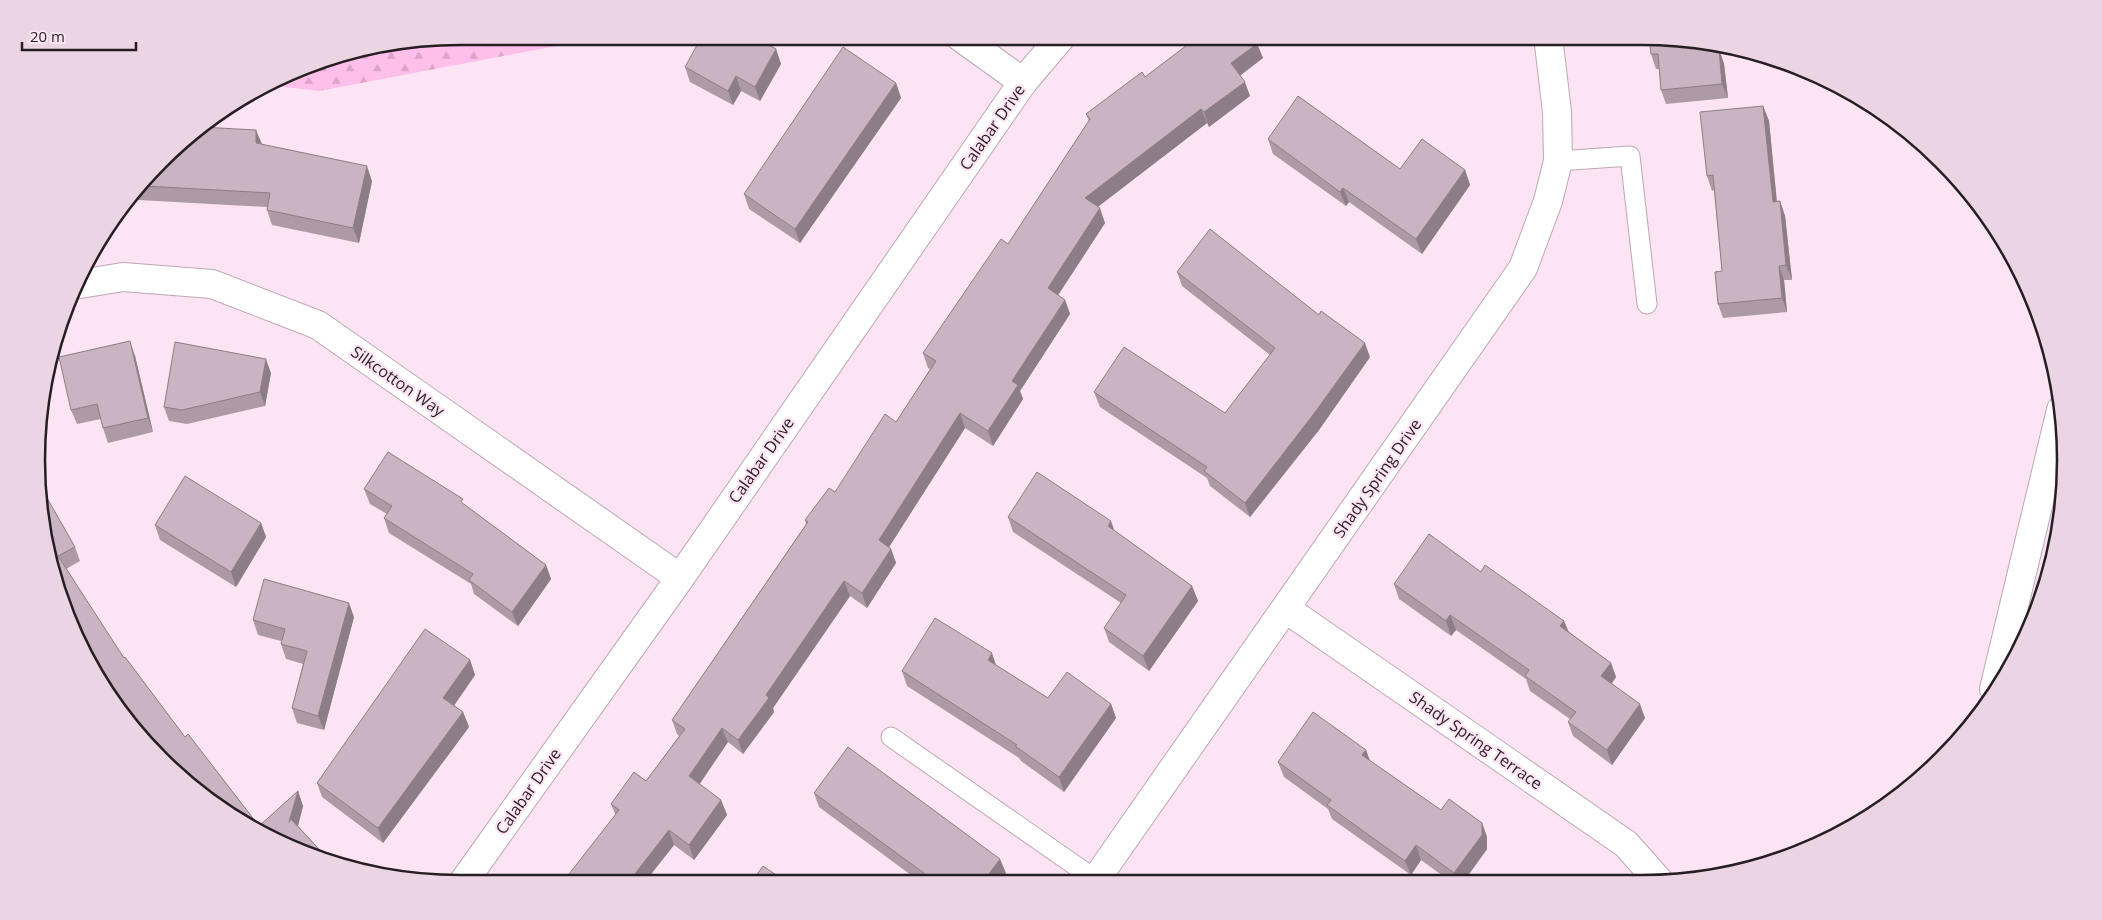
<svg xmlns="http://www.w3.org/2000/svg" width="2102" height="920" font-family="'Open Sans',sans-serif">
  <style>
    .forest { fill: url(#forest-firs) }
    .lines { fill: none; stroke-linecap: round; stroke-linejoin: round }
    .lane-casing { stroke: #bda7b6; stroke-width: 21 }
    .street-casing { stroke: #bda7b6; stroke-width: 30 }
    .primary-casing { stroke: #bda7b6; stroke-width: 30 }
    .lane { stroke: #fff; stroke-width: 19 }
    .street { stroke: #fff; stroke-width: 28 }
    .primary { stroke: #fff; stroke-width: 28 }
    .wall { fill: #ae9aa7 }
    .shaded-wall { fill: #8d7d88 }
    .building { fill: #cab3c2; stroke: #8d7d88 }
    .labels { text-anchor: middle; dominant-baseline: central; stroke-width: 4.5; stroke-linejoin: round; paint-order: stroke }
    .street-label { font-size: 16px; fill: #261e23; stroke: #fce4f4 }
    .rim { fill: none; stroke: #261e23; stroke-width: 2.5 }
  </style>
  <defs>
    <pattern id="forest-firs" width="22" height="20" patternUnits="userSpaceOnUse" patternTransform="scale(1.25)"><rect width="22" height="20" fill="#fec0eb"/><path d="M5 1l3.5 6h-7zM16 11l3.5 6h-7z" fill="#daa5c9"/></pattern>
  </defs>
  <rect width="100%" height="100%" fill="#fce4f4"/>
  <path class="forest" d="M 460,36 L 565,36 L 567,44 L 319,91 L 267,85 L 324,59 Z"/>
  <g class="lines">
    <g class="lane-casing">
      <g id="lane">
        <path d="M 1558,161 L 1630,156 L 1647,304"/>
        <path d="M 891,737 L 1096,880"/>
      </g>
    </g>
    <g class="street-casing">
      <g id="street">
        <path d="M 959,36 L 1023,82"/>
        <path d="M 80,284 L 123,277 L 212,284 L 318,325 L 680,578"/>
        <path d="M 1286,609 L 1626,844 L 1658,880"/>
        <path d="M 1094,882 L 1523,268 L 1548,201 L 1558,161 L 1557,112 L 1548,36"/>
        <path d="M 462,884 L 680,578 L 1023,82 L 1062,36"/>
      </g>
    </g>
    <g class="primary-casing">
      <path id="primary" d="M 1994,689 L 2061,410"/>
    </g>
    <use href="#lane" class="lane"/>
    <use href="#street" class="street"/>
    <use href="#primary" class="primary"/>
  </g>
  <g class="wall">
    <path d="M 650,36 L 671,36 L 654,45 Z"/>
    <path d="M 1649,37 L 1713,48 L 1713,50 L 1719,49 L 1724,64 L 1728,98 L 1666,104 L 1661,90 L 1659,69 L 1656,69 L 1651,54 Z"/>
    <path d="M 1257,44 L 1263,58 L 1240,75 L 1250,96 L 1209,127 L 1207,123 L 1097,207 L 1105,223 L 1058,295 L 1065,300 L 1070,314 L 1020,391 L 1023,399 L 993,446 L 965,428 L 889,547 L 891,549 L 896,563 L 867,608 L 850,596 L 773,708 L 774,712 L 743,754 L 728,742 L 699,784 L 721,800 L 727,815 L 694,860 L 674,845 L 644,883 L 611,804 L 646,781 L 679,736 L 677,734 L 672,720 L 806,524 L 805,520 L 835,492 L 896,422 L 930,369 L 928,368 L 923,353 L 1008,244 L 1089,121 L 1086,114 L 1145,77 Z"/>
    <path d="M 776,49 L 781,64 L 760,101 L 741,91 L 733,105 L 690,82 L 685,67 Z"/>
    <path d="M 896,83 L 901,98 L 800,243 L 749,209 L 744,194 Z"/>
    <path d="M 1763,106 L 1769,121 L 1777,201 L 1780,201 L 1785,216 L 1792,280 L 1784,280 L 1787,312 L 1723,318 L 1718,304 L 1722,271 L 1714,190 L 1712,191 L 1707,176 Z"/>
    <path d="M 1268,139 L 1400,169 L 1465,170 L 1470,185 L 1422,254 L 1349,202 L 1346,206 L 1273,154 Z"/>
    <path d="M 181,141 L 261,144 L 372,181 L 359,243 L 272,225 L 267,210 L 267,207 L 138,200 L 131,201 Z"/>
    <path d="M 1177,272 L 1370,357 L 1319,430 L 1250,517 L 1210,486 L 1207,478 L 1100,407 L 1094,392 L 1225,413 L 1270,355 L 1182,286 Z"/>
    <path d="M 135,356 L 153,432 L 108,443 L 103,428 L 101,419 L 77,424 L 71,410 Z"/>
    <path d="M 271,373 L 265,406 L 187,424 L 169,421 L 164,407 Z"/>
    <path d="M 39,484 L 75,547 L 80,561 L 66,569 L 124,658 L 125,657 L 185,737 L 188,734 L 259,826 L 298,791 L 303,806 L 298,826 L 331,862 L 324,861 L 202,796 L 141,739 L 93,672 L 44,542 Z"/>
    <path d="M 364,489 L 465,505 L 546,565 L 551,579 L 518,626 L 474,594 L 471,584 L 389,533 L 384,518 L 387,514 L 370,504 Z"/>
    <path d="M 1008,517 L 1115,531 L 1192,586 L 1198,601 L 1149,671 L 1109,642 L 1104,628 L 1121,603 L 1013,532 Z"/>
    <path d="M 261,523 L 266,537 L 236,587 L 160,540 L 155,525 Z"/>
    <path d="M 1481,572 L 1564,621 L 1568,631 L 1611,663 L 1616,677 L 1612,683 L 1645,718 L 1612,765 L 1573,736 L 1568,722 L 1570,719 L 1530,691 L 1526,679 L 1456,630 L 1451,636 L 1399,599 L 1394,584 Z"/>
    <path d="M 354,617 L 324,730 L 297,723 L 292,708 L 303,664 L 286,659 L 281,644 L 281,641 L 258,635 L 253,620 Z"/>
    <path d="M 470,660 L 475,675 L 454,705 L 463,712 L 469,727 L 383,843 L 322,797 L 317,783 Z"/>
    <path d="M 996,665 L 1048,698 L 1111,704 L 1116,718 L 1064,792 L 1021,761 L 1019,758 L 907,686 L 902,671 Z"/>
    <path d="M 1366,750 L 1370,761 L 1441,810 L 1482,823 L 1487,837 L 1487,849 L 1464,881 L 1450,881 L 1421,860 L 1411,875 L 1332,819 L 1328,809 L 1284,777 L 1278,762 Z"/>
    <path d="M 814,793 L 1006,873 L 919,881 L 819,807 Z"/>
  </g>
  <g class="shaded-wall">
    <path d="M 1257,44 L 1263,58 L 1237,78 L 1231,63 Z"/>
    <path d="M 776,49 L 781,64 L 760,101 L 755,87 Z"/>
    <path d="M 1719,49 L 1724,64 L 1728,98 L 1722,84 Z"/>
    <path d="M 736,76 L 741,91 L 733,105 L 728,91 Z"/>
    <path d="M 1245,82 L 1250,96 L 1209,127 L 1204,112 Z"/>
    <path d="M 896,83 L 901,98 L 800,243 L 795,229 Z"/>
    <path d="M 1763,106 L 1769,121 L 1778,216 L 1773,202 Z"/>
    <path d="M 1201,109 L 1207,123 L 1090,213 L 1085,198 Z"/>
    <path d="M 256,130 L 262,144 L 256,143 Z"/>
    <path d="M 367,166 L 372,181 L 359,243 L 353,228 Z"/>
    <path d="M 1465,170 L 1470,185 L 1422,254 L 1416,239 Z"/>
    <path d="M 1343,188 L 1349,202 L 1346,206 L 1340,192 Z"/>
    <path d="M 1780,201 L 1785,216 L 1792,280 L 1786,265 Z"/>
    <path d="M 1100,208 L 1105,223 L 1053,303 L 1048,288 Z"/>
    <path d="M 1779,266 L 1784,280 L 1787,312 L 1782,298 Z"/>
    <path d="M 1065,300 L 1070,314 L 1020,391 L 1023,399 L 993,446 L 988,431 L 1012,381 Z"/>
    <path d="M 130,341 L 135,356 L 153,432 L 148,418 Z"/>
    <path d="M 1365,343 L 1370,357 L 1319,430 L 1250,517 L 1245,503 Z"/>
    <path d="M 266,359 L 271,373 L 265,406 L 260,392 Z"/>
    <path d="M 960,413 L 965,428 L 884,555 L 879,540 Z"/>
    <path d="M 1111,521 L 1116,535 L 1108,526 Z"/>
    <path d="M 261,523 L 266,537 L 236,587 L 231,572 Z"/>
    <path d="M 891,549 L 896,563 L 867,608 L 862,593 Z"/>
    <path d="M 546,565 L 551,579 L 518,626 L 512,612 Z"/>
    <path d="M 844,581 L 850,596 L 773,708 L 774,712 L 743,754 L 738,740 L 766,695 Z"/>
    <path d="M 1192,586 L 1198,601 L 1149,671 L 1143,656 Z"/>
    <path d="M 349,603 L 354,617 L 324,730 L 318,716 Z"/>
    <path d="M 1450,615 L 1456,630 L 1451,636 L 1446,621 Z"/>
    <path d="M 1564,621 L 1570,635 L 1560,626 Z"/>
    <path d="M 992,653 L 997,668 L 988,660 Z"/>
    <path d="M 470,660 L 475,675 L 449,713 L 443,698 Z"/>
    <path d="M 1611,663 L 1616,677 L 1607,690 L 1601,676 Z"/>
    <path d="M 1111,704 L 1116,718 L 1064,792 L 1059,777 Z"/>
    <path d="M 1640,704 L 1645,718 L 1612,765 L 1607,750 Z"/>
    <path d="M 463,712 L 469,727 L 383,843 L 378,828 Z"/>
    <path d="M 722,728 L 728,742 L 695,791 L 689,776 Z"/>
    <path d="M 1366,750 L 1371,764 L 1362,755 Z"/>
    <path d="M 298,791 L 303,806 L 295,837 L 289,822 Z"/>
    <path d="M 721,800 L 727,815 L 694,860 L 689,845 Z"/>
    <path d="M 1482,823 L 1487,837 L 1487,849 L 1464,881 L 1457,881 L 1454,873 Z"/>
    <path d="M 669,830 L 674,845 L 644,883 L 634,875 Z"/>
    <path d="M 1416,845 L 1421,860 L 1411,875 L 1405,861 Z"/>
    <path d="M 1000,859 L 1006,873 L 999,882 L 983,882 Z"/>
  </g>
  <g class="building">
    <path d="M 702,36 L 752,36 L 776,49 L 755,87 L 736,76 L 728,91 L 685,67 Z"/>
    <path d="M 1199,36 L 1252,36 L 1257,44 L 1231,63 L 1245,82 L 1204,112 L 1201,109 L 1085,198 L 1100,208 L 1048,288 L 1065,300 L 1012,381 L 1018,385 L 988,431 L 960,413 L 879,540 L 891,549 L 862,593 L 844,581 L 766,695 L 769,698 L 738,740 L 722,728 L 689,776 L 721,800 L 689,845 L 669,830 L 634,875 L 644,883 L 562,883 L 619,810 L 611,804 L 634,772 L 646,781 L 685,729 L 672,720 L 808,522 L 805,520 L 829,488 L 835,492 L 885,414 L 896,422 L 936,361 L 923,353 L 1001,239 L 1008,244 L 1090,119 L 1086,114 L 1142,72 L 1145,77 Z"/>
    <path d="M 1649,37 L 1709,47 L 1709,50 L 1719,49 L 1722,84 L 1661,90 L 1658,54 L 1651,54 Z"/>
    <path d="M 843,47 L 896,83 L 795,229 L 744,194 Z"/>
    <path d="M 1298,96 L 1400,169 L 1422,139 L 1465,170 L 1416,239 L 1343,188 L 1340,192 L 1268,139 Z"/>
    <path d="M 1763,106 L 1773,202 L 1780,201 L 1786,265 L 1779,266 L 1782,298 L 1718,304 L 1715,272 L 1722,271 L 1713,175 L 1707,176 L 1700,112 Z"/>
    <path d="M 201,127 L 256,130 L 256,143 L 367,166 L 353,228 L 267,210 L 270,193 L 144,186 L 181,141 Z"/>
    <path d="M 1210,229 L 1319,315 L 1321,311 L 1365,343 L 1313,415 L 1245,503 L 1204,471 L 1207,467 L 1094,392 L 1124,347 L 1225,413 L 1275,348 L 1177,272 Z"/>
    <path d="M 130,341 L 148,418 L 103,428 L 97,404 L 71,410 L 59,357 Z"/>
    <path d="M 175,342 L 266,359 L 260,392 L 182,410 L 164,407 Z"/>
    <path d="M 388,452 L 463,499 L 461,502 L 546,565 L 512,612 L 469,580 L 473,574 L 384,518 L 392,506 L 364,489 Z"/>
    <path d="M 1037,472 L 1111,521 L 1108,526 L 1192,586 L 1143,656 L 1104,628 L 1126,595 L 1008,517 Z"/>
    <path d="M 185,476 L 261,523 L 231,572 L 155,525 Z"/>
    <path d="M 39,484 L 75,547 L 58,556 L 124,658 L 125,657 L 185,737 L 188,734 L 259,826 L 298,791 L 289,822 L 291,819 L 331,862 L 324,861 L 202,796 L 141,739 L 93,672 L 44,542 Z"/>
    <path d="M 1429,534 L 1481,572 L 1485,565 L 1564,621 L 1560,626 L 1611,663 L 1601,676 L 1640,704 L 1607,750 L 1568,722 L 1576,712 L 1525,676 L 1529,670 L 1450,615 L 1446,621 L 1394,584 Z"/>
    <path d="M 264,579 L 349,603 L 318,716 L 292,708 L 307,651 L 281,644 L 285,629 L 253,620 Z"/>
    <path d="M 935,618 L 992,653 L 988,660 L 1048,698 L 1067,672 L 1111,704 L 1059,777 L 1015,746 L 1017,745 L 902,671 Z"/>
    <path d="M 425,629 L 470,660 L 443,698 L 463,712 L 378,828 L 317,783 Z"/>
    <path d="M 1313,712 L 1366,750 L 1362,755 L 1441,810 L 1449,799 L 1482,823 L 1482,835 L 1454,873 L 1416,845 L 1405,861 L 1327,805 L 1331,800 L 1278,762 Z"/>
    <path d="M 848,747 L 1000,859 L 983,882 L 918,882 L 924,873 L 814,793 Z"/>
    <path d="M 763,866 L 788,883 L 751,883 Z"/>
  </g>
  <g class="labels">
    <g class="street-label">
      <text transform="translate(992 127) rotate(-55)">Calabar Drive</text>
      <text transform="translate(398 381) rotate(35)">Silkcotton Way</text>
      <text transform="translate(761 460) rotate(-55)">Calabar Drive</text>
      <text transform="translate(1377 478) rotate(-55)">Shady Spring Drive</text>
      <text transform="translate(1476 740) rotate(35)">Shady Spring Terrace</text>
      <text transform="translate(528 791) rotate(-55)">Calabar Drive</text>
    </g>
  </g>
  <path d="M0 0H2102V920H0ZM460 45H1642A415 415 0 0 1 2057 460V460A415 415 0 0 1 1642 875H460A415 415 0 0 1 45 460V460A415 415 0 0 1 460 45Z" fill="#ebd4e3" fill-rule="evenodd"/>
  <path class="rim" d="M460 45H1642A415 415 0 0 1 2057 460V460A415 415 0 0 1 1642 875H460A415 415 0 0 1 45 460V460A415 415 0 0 1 460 45Z"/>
  <path d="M22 42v8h114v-8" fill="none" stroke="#261e23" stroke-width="2.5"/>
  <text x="30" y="42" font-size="15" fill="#261e23" stroke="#fce4f4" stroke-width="4" paint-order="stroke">20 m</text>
</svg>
